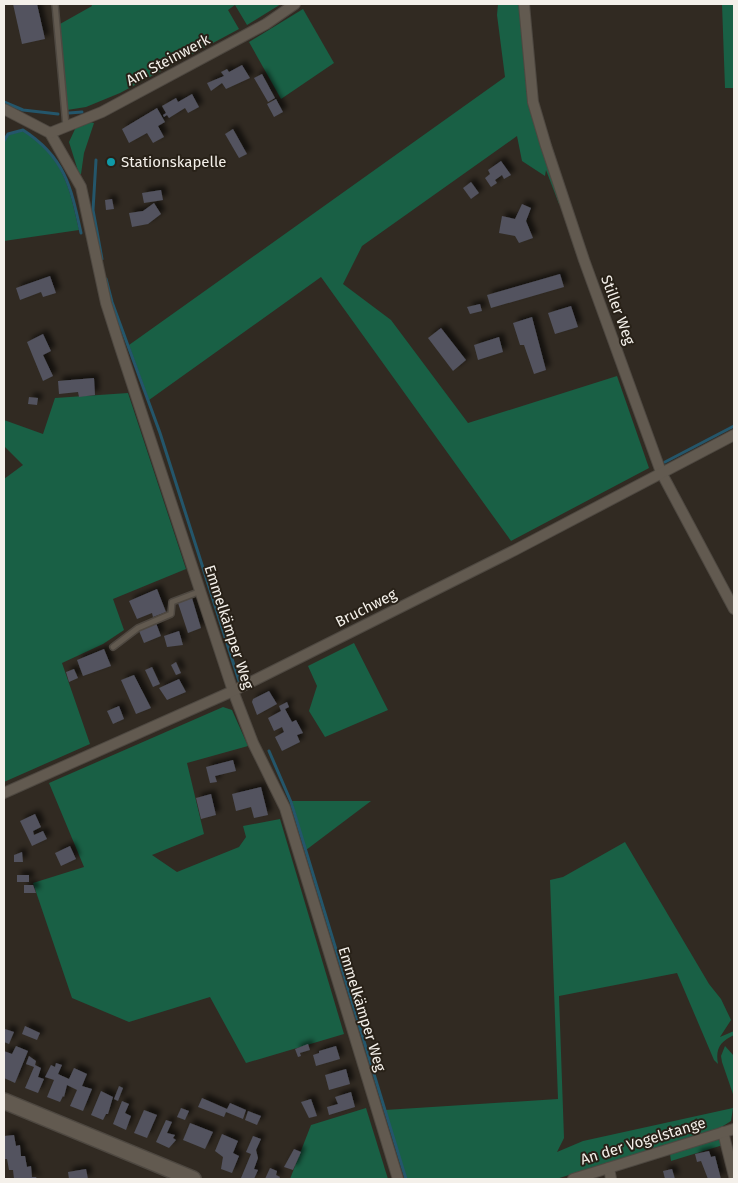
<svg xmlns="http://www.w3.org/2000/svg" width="738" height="1183" font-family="'Fira Sans',sans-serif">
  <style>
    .green { fill: #196045 }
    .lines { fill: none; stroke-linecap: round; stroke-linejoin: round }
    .stream { stroke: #24566b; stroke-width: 3 }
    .building { fill: #52535f; filter: url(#shadow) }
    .lane-casing { stroke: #4e4841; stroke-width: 8 }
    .street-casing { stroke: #4e4841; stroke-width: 12 }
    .secondary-casing { stroke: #4e4841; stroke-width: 18 }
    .lane { stroke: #625a50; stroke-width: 5 }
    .street { stroke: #625a50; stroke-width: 10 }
    .secondary { stroke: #625a50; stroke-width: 15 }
    .culture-dot { fill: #0f9aa8; stroke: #282118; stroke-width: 2 }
    .labels { text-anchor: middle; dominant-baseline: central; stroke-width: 4; stroke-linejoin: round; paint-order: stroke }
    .street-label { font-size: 15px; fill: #f4f0ea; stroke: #282118 }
    .poi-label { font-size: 15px; fill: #f4f0ea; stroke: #282118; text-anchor: start }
  </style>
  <defs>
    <filter id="shadow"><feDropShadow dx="4.5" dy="-4.5" stdDeviation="2.5" flood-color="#0009"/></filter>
  </defs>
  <rect width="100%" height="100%" fill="#312a22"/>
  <g class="green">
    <path d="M 91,4 L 281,4 L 247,25 L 235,5 L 228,10 L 239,29 L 120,93 L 86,107 L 67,110 L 60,24 L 92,6 Z"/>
    <path d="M 498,4 L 520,4 L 527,81 L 561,204 L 559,204 L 546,170 L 545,176 L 522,161 L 517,136 L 362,246 L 343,284 L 391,320 L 468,423 L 617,376 L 649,468 L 511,541 L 321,277 L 149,400 L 129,345 L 505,77 L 497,15 Z"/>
    <path d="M 722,4 L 734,4 L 734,88 L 725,88 Z"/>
    <path d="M 303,9 L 334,63 L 281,99 L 249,42 Z"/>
    <path d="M 90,122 L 94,123 L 84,153 L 81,174 L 79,174 L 69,142 L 76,127 Z"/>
    <path d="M 23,131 C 63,157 69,185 79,230 L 4,241 L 4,143 L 8,135 Z"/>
    <path d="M 128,393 L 186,569 L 113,599 L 124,630 L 103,644 L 62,663 L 90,744 L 4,782 L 4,479 L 23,465 L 4,446 L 4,420 L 43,434 L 55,398 Z"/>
    <path d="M 354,643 L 388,710 L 325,737 L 309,711 L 317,686 L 308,666 Z"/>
    <path d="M 223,707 L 232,710 L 248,746 L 187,763 L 204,834 L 152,855 L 177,872 L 239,847 L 246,837 L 243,826 L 280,819 L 344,1034 L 246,1063 L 210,997 L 129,1022 L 72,998 L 33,883 L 84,867 L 49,783 Z"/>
    <path d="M 292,801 L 371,801 L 306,850 Z"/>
    <path d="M 625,842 L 709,984 L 721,999 L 731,1020 L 720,1037 L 734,1031 L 734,1035 C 721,1041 715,1048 718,1064 L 714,1060 L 677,973 L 559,996 L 564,1138 L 557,1152 L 583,1141 L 733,1108 L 731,1121 L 715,1131 L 556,1179 L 407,1179 L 385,1110 L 558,1099 L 550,880 L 563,877 Z"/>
    <path d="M 725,1046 L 734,1056 L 734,1097 L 722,1062 L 721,1056 Z"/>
    <path d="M 366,1108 L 388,1179 L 290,1179 L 311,1125 Z"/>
    <path d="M 718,1139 L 723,1145 L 671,1161 L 670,1154 Z"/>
  </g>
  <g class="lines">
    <g class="stream">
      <path d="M 4,102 L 23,110 L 58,114"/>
      <path d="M 69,113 L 82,112"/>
      <path d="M 4,141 L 8,134 L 23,130 C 65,157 71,187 81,233"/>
      <path d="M 96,160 L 93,210 L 102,259"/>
      <path d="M 106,279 L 112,302 L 160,433 L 239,681"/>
      <path d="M 665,462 L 734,426"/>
      <path d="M 269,751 L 291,802 L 406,1179"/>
    </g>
  </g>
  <g class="building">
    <path d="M 13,4 L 37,4 L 45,39 L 22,44 Z"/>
    <path d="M 242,65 L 250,78 L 226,89 L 222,83 L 211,91 L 207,83 L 224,76 L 221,72 L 227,69 L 229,72 Z"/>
    <path d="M 262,74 L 275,98 L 268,102 L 254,78 Z"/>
    <path d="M 192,94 L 199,107 L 188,113 L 185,108 L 169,118 L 167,115 L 164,117 L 163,115 L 166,113 L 162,106 L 176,98 L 178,102 Z"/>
    <path d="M 276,99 L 283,112 L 274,117 L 267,104 Z"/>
    <path d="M 157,108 L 165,122 L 158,126 L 164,137 L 153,143 L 147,133 L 129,143 L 122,129 Z"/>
    <path d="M 233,129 L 247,154 L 239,158 L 225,134 Z"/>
    <path d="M 501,161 L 511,175 L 504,179 L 502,175 L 495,180 L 497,183 L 491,187 L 485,178 L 490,174 L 488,170 Z"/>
    <path d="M 471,182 L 479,193 L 471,199 L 463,188 Z"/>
    <path d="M 161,190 L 163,200 L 144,203 L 142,193 Z"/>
    <path d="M 112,199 L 114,209 L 106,210 L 105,200 Z"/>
    <path d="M 154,203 L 161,214 L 148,224 L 132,227 L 129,213 L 143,211 Z"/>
    <path d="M 522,204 L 531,208 L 526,221 L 533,238 L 519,243 L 515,236 L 499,233 L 502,216 L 515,219 Z"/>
    <path d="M 560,274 L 564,287 L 491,308 L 487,295 Z"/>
    <path d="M 50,276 L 56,293 L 43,297 L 41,292 L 20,300 L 16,288 Z"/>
    <path d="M 480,304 L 482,311 L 470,314 L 467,307 Z"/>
    <path d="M 571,306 L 578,327 L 555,334 L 548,313 Z"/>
    <path d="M 532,317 L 546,370 L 534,374 L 524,345 L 520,345 L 513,323 Z"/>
    <path d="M 441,328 L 466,360 L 453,371 L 428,338 Z"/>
    <path d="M 43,334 L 51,351 L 43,355 L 53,376 L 43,381 L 27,342 Z"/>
    <path d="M 499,337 L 503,352 L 478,360 L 474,345 Z"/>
    <path d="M 94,378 L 95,395 L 79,397 L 78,392 L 59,394 L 58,381 Z"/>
    <path d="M 29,397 L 38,398 L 37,405 L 28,404 Z"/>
    <path d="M 157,589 L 166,612 L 153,617 L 152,613 L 137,619 L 129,601 Z"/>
    <path d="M 192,598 L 201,628 L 188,633 L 178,603 Z"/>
    <path d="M 156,623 L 161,636 L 144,643 L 139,631 Z"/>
    <path d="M 179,631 L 183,645 L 167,647 L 164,636 Z"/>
    <path d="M 104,649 L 111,666 L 83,676 L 77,660 Z"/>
    <path d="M 176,662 L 181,673 L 176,675 L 171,665 Z"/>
    <path d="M 152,667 L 160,684 L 153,687 L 145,670 Z"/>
    <path d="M 74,669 L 78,678 L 69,682 L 66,672 Z"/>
    <path d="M 134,675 L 151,708 L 136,714 L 121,680 Z"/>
    <path d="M 179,679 L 186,692 L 167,700 L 159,688 Z"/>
    <path d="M 269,691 L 277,704 L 257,715 L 252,702 L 253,699 Z"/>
    <path d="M 287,702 L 289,707 L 285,709 L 292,722 L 296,720 L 303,733 L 297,735 L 300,742 L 282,751 L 275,737 L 284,732 L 282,727 L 274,731 L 268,718 L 281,711 L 279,706 Z"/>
    <path d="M 119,706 L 124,719 L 113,724 L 107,711 Z"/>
    <path d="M 233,760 L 236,771 L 215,776 L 217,782 L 210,783 L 206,767 Z"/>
    <path d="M 261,787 L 268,815 L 254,818 L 251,807 L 236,811 L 232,794 Z"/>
    <path d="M 211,794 L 216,815 L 201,819 L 196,798 Z"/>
    <path d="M 35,814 L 41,827 L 33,831 L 34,835 L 43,831 L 47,839 L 32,846 L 20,821 Z"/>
    <path d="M 70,846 L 76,859 L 61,866 L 55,853 Z"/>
    <path d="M 22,852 L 23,862 L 14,862 L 14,855 Z"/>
    <rect x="17" y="875" width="12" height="7"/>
    <path d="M 24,885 L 33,885 L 36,893 L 24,893 Z"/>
    <path d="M 25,1026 L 40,1033 L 37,1040 L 22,1034 Z"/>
    <path d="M 5,1029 L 14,1032 L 9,1044 L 4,1042 Z"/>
    <path d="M 308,1044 L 310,1050 L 300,1053 L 301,1056 L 298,1057 L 295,1049 Z"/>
    <path d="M 16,1046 L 28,1051 L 15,1083 L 4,1078 L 4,1051 L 12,1054 Z"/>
    <path d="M 336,1046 L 340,1059 L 316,1066 L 313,1055 L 319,1053 L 319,1051 Z"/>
    <path d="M 29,1056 L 36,1061 L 35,1065 L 41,1068 L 38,1077 L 44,1079 L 38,1093 L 25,1088 L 34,1067 L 26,1064 Z"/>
    <path d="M 56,1063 L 62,1065 L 58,1074 L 69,1079 L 74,1068 L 87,1074 L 82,1086 L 92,1089 L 83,1111 L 70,1106 L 77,1090 L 67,1085 L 64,1097 L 63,1096 L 60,1102 L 47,1097 L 54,1080 L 45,1077 L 51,1065 L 55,1067 Z"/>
    <path d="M 346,1069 L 350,1084 L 329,1090 L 325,1075 Z"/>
    <path d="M 119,1086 L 123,1088 L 118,1101 L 114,1099 Z"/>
    <path d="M 101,1091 L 113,1097 L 108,1114 L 106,1114 L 103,1120 L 91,1115 Z"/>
    <path d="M 351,1092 L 355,1107 L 329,1115 L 327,1107 L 338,1104 L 335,1097 Z"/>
    <path d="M 202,1098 L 227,1109 L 230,1103 L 246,1110 L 243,1119 L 226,1112 L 224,1117 L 198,1107 Z"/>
    <path d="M 311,1099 L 317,1116 L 309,1118 L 301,1102 Z"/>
    <path d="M 122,1101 L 129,1104 L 125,1113 L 131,1116 L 126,1130 L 113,1124 Z"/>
    <path d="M 181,1108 L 189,1111 L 185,1120 L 177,1117 Z"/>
    <path d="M 144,1110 L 157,1115 L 147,1138 L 134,1133 Z"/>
    <path d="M 248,1111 L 261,1116 L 257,1125 L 245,1120 Z"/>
    <path d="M 166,1120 L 172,1122 L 167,1133 L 175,1135 L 173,1138 L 176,1140 L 169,1148 L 156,1142 Z"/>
    <path d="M 190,1123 L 213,1132 L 205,1149 L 183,1140 Z"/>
    <path d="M 222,1134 L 238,1141 L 233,1153 L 239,1156 L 232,1173 L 221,1169 L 223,1157 L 215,1151 Z"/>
    <path d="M 14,1135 L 16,1146 L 20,1145 L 21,1156 L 25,1156 L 27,1167 L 31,1166 L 32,1177 L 36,1177 L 37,1179 L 14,1179 L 13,1170 L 9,1170 L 7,1159 L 4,1159 L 4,1136 Z"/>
    <path d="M 253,1136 L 261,1139 L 256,1150 L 258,1158 L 254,1169 L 258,1170 L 254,1179 L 244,1179 L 241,1178 L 251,1154 L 246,1152 Z"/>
    <path d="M 294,1149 L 301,1152 L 293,1170 L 284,1167 Z"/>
    <path d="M 709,1151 L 711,1157 L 715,1156 L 721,1179 L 708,1179 L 701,1161 L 697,1162 L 695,1154 Z"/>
    <path d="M 270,1168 L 277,1171 L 276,1175 L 280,1177 L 279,1179 L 265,1179 Z"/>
    <path d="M 86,1169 L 88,1179 L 69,1179 L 68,1172 Z"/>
    <path d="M 672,1169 L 675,1179 L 665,1179 L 663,1171 Z"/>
  </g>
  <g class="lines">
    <g class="lane-casing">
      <g id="lane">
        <path d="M 55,4 L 66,126"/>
        <path d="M 113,647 L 138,628 L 171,614 L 172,602 L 201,591"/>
      </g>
    </g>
    <g class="street-casing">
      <g id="street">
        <path d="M 524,4 L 533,102 L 546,146 L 584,260 L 661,472 L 734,609"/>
        <path d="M 4,109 L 50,133 L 81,187 L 106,303 L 119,344 L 233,691 L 253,743 L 285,808 L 398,1179"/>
        <path d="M 50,133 L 102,112 L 266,24 L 295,4"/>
        <path d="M 4,793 L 233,691 L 515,550 L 734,435"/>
        <path d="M 723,1132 L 734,1176"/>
        <path d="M 609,1168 L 611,1179"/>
        <path d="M 573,1179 L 734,1129"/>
      </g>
    </g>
    <g class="secondary-casing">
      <path id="secondary" d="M 4,1101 L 193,1179"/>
    </g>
    <use href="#lane" class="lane"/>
    <use href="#street" class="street"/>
    <use href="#secondary" class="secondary"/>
  </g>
  <circle class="culture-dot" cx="111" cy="162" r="5"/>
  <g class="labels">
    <g class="street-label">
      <text transform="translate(168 60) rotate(-28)">Am Steinwerk</text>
      <text transform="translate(618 310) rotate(70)">Stiller Weg</text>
      <text transform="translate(366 608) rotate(-27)">Bruchweg</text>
      <text transform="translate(229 627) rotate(72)">Emmelkämper Weg</text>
      <text transform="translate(362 1009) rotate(73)">Emmelkämper Weg</text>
      <text transform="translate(643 1141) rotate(-17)">An der Vogelstange</text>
    </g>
    <g class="poi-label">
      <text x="121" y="162">Stationskapelle</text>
    </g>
  </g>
  <rect width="738" height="1183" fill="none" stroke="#f4f0ea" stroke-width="10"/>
</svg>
